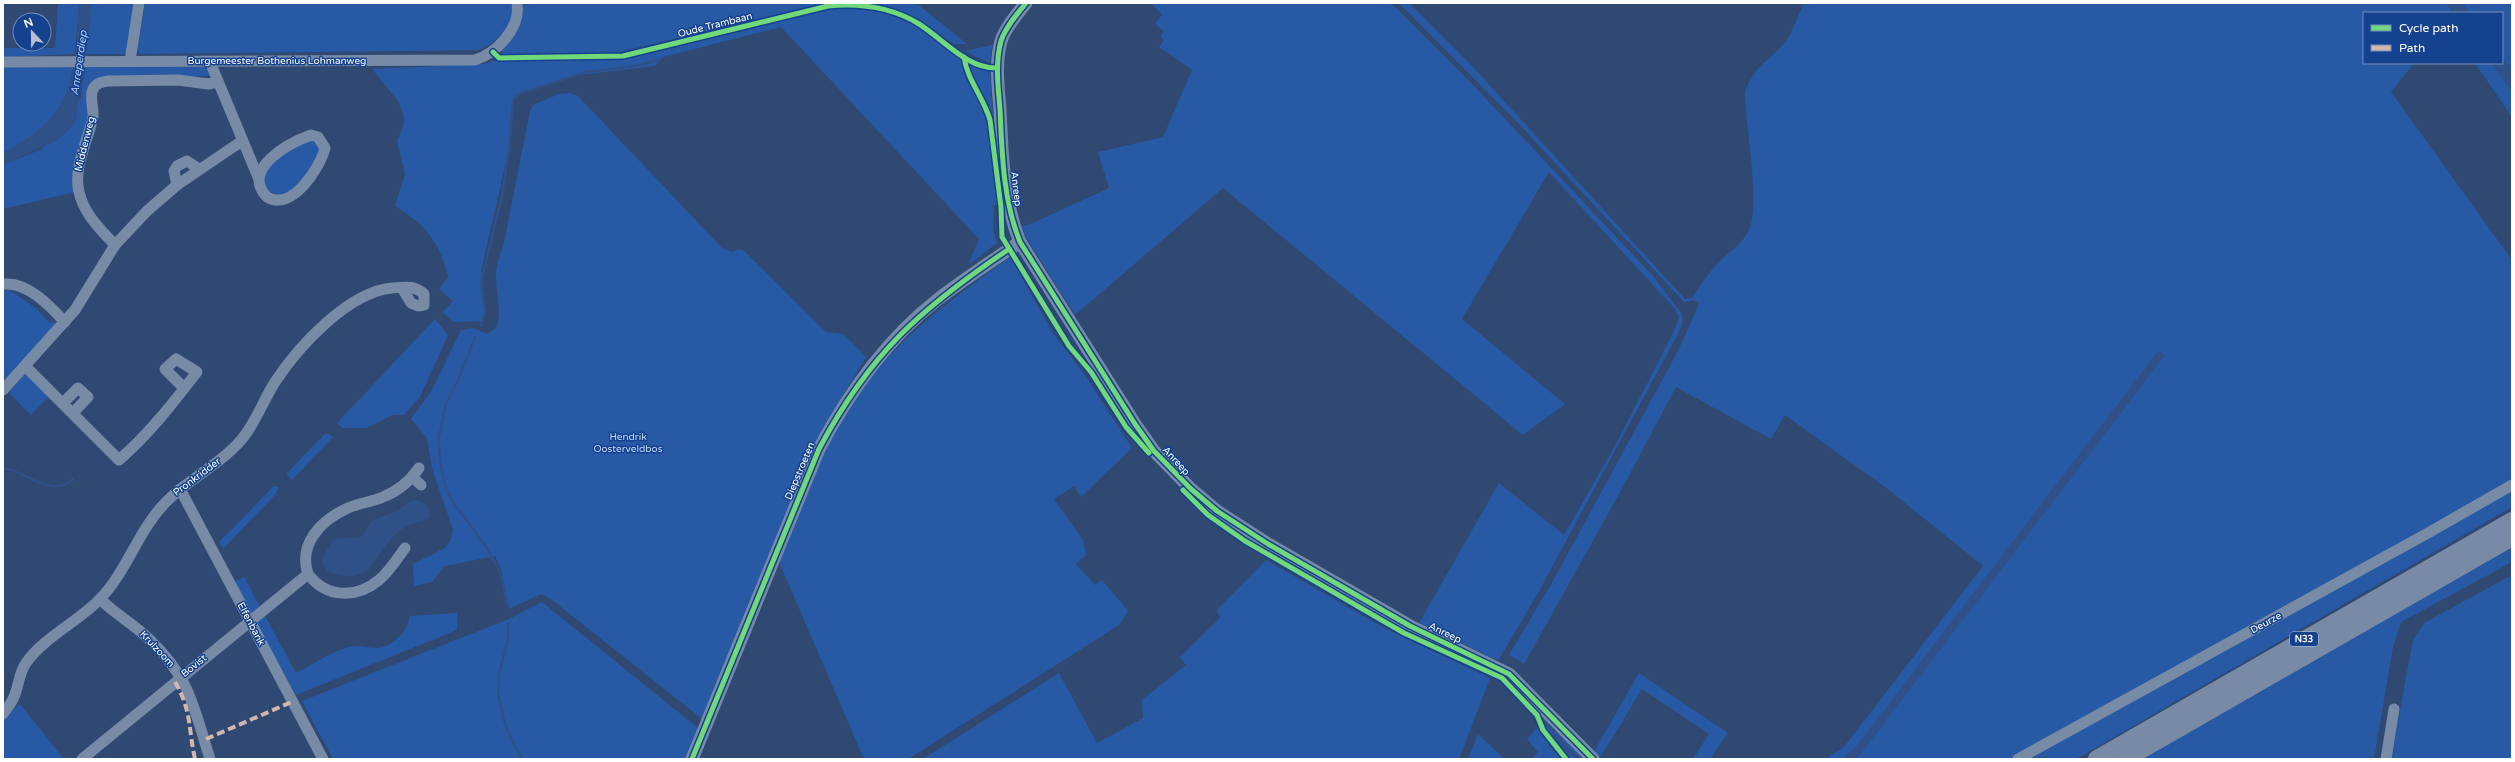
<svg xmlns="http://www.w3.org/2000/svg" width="2515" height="762" font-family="'Varela Round',sans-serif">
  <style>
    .green { fill: #2859a5 }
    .water { fill: #305088 }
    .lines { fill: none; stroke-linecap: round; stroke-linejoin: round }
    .stream { stroke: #305088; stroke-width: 2.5 }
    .minor { stroke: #778aa6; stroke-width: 11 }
    .tertiary { stroke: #778aa6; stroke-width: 13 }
    .trunk { stroke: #788aa6; stroke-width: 18 }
    .quiet { stroke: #d1b7ad; stroke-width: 4; stroke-dasharray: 8 4; stroke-linecap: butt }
    .cycleway-casing { stroke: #15428e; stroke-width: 8 }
    .cycleway { stroke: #71d979; stroke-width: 5 }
    .labels { text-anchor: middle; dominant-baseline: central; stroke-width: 3; stroke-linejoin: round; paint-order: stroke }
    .shield { fill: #15428e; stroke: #b9c6dd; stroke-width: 1 }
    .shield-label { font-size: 9px; font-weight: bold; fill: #fff }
    .street-label { font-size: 10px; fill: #fff; stroke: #15428e }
    .park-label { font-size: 10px; fill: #c6dbfc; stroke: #15428e }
    .water-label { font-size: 11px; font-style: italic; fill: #abc9f7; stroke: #15428e }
  </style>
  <rect width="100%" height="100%" fill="#304973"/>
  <g class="green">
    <path d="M 58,3 L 79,3 L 75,54 L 3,57 L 3,48 L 55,48 Z"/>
    <path d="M 92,3 L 134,3 L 126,54 L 85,54 Z"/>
    <path d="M 145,3 L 513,3 C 516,24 497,44 478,50 L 140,54 L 137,51 Z"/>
    <path d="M 524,3 L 824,3 L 611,54 L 504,56 L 502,52 L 519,24 Z"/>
    <path d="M 873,3 L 916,3 L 967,44 L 954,44 L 919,20 Z"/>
    <path d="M 1151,3 L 1391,3 L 1474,86 L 1653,276 L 1682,314 L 1682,325 L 1678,334 L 1538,593 L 1498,661 L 1495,658 L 1493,659 L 1419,623 L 1499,483 L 1564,535 L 1615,446 L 1674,331 L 1679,317 L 1675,309 L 1549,172 L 1462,319 L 1565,404 L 1523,435 L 1223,188 L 1075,315 L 1025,236 L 1022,226 L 1033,223 L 1109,188 L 1098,152 L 1163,137 L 1192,70 L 1159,47 L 1164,40 L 1160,37 L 1164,31 L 1155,24 L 1162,15 Z"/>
    <path d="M 1399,3 L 1409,3 L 1474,68 L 1685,299 L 1692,298 C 1701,285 1709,272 1720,261 C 1730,251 1743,243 1749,230 C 1761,202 1745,126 1745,92 C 1754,66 1769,62 1785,42 C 1793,32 1798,15 1804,3 L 2446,3 L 2452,13 L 2455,13 L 2364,13 L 2364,63 L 2414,63 L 2391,92 L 2512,260 L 2512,481 L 2012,759 L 1856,759 L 2165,355 L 1856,747 L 1843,759 L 1825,759 L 1843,748 L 1851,738 L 1983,566 L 1889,490 L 1785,415 L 1771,439 L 1676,387 L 1618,496 L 1524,664 L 1509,655 L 1553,581 L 1678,351 L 1699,304 L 1694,300 L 1684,302 L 1521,126 Z"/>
    <path d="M 2462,3 L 2512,3 L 2512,71 L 2502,57 L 2502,13 L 2470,13 Z"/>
    <path d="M 848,6 L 885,12 L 909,21 L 961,59 L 987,116 L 998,205 L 994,205 L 993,231 L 997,243 L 968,265 L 979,239 L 781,27 L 663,57 L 655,66 L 580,75 L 517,94 L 513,98 L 508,153 L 481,271 L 485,311 L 483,321 L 453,322 L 443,312 L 453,301 L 439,289 L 448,277 C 440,242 425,224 395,206 L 405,174 L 397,141 L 404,124 L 404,115 L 398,101 L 372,69 L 483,64 L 492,61 L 623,59 L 814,11 Z"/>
    <path d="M 992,45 L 990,63 L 965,51 Z"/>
    <path d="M 2475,63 L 2492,63 L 2512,91 L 2512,117 Z"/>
    <path d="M 73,65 C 70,109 40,134 3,153 L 3,67 Z"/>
    <path d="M 85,65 L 205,67 L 211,76 L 99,80 L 75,192 L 3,209 L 3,165 L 42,149 L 81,97 Z"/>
    <path d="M 968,65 L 990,71 L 993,117 Z"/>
    <path d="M 570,93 L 578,96 L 722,248 L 733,252 L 738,249 L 744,251 L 826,332 L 843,334 L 866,357 L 832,414 L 702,719 L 551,599 L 541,594 L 509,609 L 501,569 L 495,556 L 445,566 L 432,582 L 414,586 L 413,564 L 445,548 L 450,541 L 453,530 L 432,468 L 427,438 L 411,419 L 432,390 L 461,330 L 472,328 L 488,334 L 497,327 C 501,311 497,297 496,280 C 495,267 500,255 504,243 L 530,111 L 533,105 L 559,94 Z"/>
    <path d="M 314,139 L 320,150 C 311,168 287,213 264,186 C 264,181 263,174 266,170 C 274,156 300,144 314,139 Z"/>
    <path d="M 1010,257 L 1053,333 L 1086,377 L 1132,448 L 1081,497 L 1074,486 L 1054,499 L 1083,540 L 1086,555 L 1076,564 L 1095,585 L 1102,580 L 1128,611 L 1119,625 L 908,759 L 864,759 L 779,562 C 800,513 817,458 846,412 C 886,346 949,301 1010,257 Z"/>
    <path d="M 8,289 L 37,309 L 50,323 L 54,321 L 55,326 L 9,377 L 4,378 L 3,292 Z"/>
    <path d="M 435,319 L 448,335 L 420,397 L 404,415 L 393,415 L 366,428 L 343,428 L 337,423 Z"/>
    <path d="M 26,372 L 49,396 L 31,415 L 9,393 Z"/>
    <path d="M 326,433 L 333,437 L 292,480 L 286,474 Z"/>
    <path d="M 274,486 L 279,487 L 275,495 L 224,548 L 219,542 Z"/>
    <path d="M 2512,490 L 2512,507 L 2076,759 L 2030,757 Z"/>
    <path d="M 2512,548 L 2512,562 L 2401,622 L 2393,647 L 2374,759 L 2143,759 L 2349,639 Z"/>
    <path d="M 1266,560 L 1384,628 L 1490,678 L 1459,759 L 923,759 L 1059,673 L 1097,743 L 1143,718 L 1142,700 L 1186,665 L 1180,657 L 1220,618 L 1217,610 Z"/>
    <path d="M 2512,575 L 2512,759 L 2391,759 L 2413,640 L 2424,623 Z"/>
    <path d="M 244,577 L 296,673 C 312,665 329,653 346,648 C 369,640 375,660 401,635 C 406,630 409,624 409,616 L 457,613 L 457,630 L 296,695 L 234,582 Z"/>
    <path d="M 542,602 L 698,728 L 686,759 L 333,759 L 302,701 L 511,618 Z"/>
    <path d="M 1639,673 L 1728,733 L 1710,759 L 1693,759 L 1709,734 L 1642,689 L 1600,758 L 1594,752 Z"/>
    <path d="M 20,704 L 63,758 L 62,759 L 3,759 L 3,718 Z"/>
    <path d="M 1543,717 L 1588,759 L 1570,759 L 1542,724 Z"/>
    <path d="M 1538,727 L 1552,749 L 1561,759 L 1532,759 L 1538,752 L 1527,739 Z"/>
    <path d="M 1478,734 L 1504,759 L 1468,759 Z"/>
  </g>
  <g class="water">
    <path d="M 79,3 L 92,3 L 85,65 L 76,119 L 70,129 L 58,140 L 3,165 L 3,153 C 77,116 74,77 79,3 Z"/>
    <path d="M 2446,3 L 2462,3 L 2470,13 L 2452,13 Z"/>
    <path d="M 2502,57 L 2512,71 L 2512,91 L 2492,63 L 2502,63 Z"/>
    <path d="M 2158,351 L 2165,355 L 1866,747 L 1856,759 L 1843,759 L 1856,747 Z"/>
    <path d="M 412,500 C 424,500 430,506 430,518 C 419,524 407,523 397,533 C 372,556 372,589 327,571 L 321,560 L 333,540 C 343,537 351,539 362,536 L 373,520 L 395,512 Z"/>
    <path d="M 1502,674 L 1548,722 L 1569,748 L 1584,759 C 1561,759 1558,736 1544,723 C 1529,709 1515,694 1501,678 Z"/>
  </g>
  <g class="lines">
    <g class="stream">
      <path d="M 481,326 L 485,312 L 481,282 L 502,196 L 509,150 L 513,100 L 521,93 L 586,72 L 636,66 L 659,60"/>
      <path d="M 475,337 L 459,378 L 446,404 L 438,441 L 441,465 L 445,485 L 452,501 L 485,545 L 500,572 L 507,604"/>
      <path d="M 3,468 C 30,472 50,499 73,479"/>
      <path d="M 508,624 L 508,639 L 499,674 L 498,693 L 505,724 L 521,759"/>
    </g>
    <g class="minor">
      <path d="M 130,61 L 139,3"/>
      <path d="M 3,62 L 475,60 C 497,53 521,28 517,3"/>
      <path d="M 210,62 L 258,177"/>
      <path d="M 311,135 L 318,137 L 325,148 C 320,168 292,212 267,197 C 240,169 289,143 311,135 Z"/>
      <path d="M 177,185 L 174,171 L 177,166 L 187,161 L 199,169"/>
      <path d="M 115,245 C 100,229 84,214 79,192 C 73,167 88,141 93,117 C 94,108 89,98 93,89 C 96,83 102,82 109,81 L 178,80 L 208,84 L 218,82"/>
      <path d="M 5,284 C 28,282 51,307 65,322"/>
      <path d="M 25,366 L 119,460 C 149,434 173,403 197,372 L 176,359 L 165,369 L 184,388"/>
      <path d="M 3,390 L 75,310 L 115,245 L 147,211 L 177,185 L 242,141"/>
      <path d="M 63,403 L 78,388 L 88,397 L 73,413"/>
      <path d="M 412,477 L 421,485"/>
      <path d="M 180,489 L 323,759"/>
      <path d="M 308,574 C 298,544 321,520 348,508 C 359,503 372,502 383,497 C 398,491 410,481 419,468"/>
      <path d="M 100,599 C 115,614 135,625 150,640 C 191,679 194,709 210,759"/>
      <path d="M 3,714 C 6,709 10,705 12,701 C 19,689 18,674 26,663 C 43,638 79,621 100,599 C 127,571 138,531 165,503 C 188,479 220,465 242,439 C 256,422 263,401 275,382 C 298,347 348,292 392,288 C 406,287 414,285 424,294 L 424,305 L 418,306 L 411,303 L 402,288"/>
      <path d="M 82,759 L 308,574 C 326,598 356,599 379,580 C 389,572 397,559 405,548"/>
      <path d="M 2018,759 L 2428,533 L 2512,485"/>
      <path d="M 2386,759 L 2394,709"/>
    </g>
    <g class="tertiary">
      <path d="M 1026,3 C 1017,14 1005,28 1001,41 C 995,63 998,86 1000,109 C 1002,153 1003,200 1020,242 L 1135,424 L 1154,451 L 1191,489 L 1217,511 L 1268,544 L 1410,626 L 1509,674 L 1593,759"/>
      <path d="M 692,759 L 819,449 C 849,392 886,340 937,300 C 964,279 992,261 1020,242"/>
    </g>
    <g class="trunk">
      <path d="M 2097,759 L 2512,521"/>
      <path d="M 2125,759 L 2512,537"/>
    </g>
    <g class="quiet">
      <path d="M 175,682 C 192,711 188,728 195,759"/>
      <path d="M 206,739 L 294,701"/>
    </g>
    <g class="cycleway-casing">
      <g id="cycleway">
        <path d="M 1026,3 C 1017,14 1005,28 1001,41 C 995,63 998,86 1000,109 C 1002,153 1003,200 1020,242 L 1135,424 L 1154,451 L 1191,489 L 1217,511 L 1268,544 L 1410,626 L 1509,674 L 1593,759"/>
        <path d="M 493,52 L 499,58 L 623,56 L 828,6 C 860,3 891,7 919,24 C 943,39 967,69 997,68"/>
        <path d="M 964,57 C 967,80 984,98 990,120 L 1001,207 L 1002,237 L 1069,346 L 1091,372 L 1126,427 L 1149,453"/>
        <path d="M 1183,490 L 1208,515 L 1245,541 L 1404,633 L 1502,678 L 1537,715 L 1543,730 L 1566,759"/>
        <path d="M 692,759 L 819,449 C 870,353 920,309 1009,249"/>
      </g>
    </g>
    <use href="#cycleway" class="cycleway"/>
  </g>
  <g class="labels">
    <rect class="shield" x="2290" y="632" width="28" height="14" rx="3"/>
    <g class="shield-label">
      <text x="2304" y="639">N33</text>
    </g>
    <g class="street-label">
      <text transform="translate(715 25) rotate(-14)">Oude Trambaan</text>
      <text x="277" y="61">Burgemeester Bothenius Lohmanweg</text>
      <text transform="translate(85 144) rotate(-76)">Middenweg</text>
      <text transform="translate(1016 189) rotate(83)">Anreep</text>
      <text transform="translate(1176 461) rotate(47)">Anreep</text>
      <text transform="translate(800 471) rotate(-67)">Diepstroeten</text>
      <text transform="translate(197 477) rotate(-37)">Pronkridder</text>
      <text transform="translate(2266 623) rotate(-29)">Deurze</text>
      <text transform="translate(251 624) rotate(62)">Elfenbank</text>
      <text transform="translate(1445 633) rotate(26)">Anreep</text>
      <text transform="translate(157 649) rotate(47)">Krulzoom</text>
      <text transform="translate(194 666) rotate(-39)">Bovist</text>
    </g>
    <g class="park-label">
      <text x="628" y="437">Hendrik<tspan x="628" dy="12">Oosterveldbos</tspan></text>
    </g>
    <g class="water-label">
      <text transform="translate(79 63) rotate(-82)">Anreperdiep</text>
    </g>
  </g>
  <rect width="2515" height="762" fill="none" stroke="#ffffff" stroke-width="8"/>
  <rect x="2363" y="12" width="140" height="52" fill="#15428e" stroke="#738ebb"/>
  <rect x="2371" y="25" width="20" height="6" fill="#71d979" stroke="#738ebb"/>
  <text x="2399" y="32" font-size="12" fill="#ffffff">Cycle path</text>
  <rect x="2371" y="45" width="20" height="6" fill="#d1b7ad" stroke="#738ebb"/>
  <text x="2399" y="52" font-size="12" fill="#ffffff">Path</text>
  <g transform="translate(32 32) rotate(338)"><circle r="19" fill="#15428e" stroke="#738ebb"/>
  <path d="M0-3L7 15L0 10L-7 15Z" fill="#b7bfce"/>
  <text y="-6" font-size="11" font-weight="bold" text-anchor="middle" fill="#ffffff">N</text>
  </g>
</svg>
